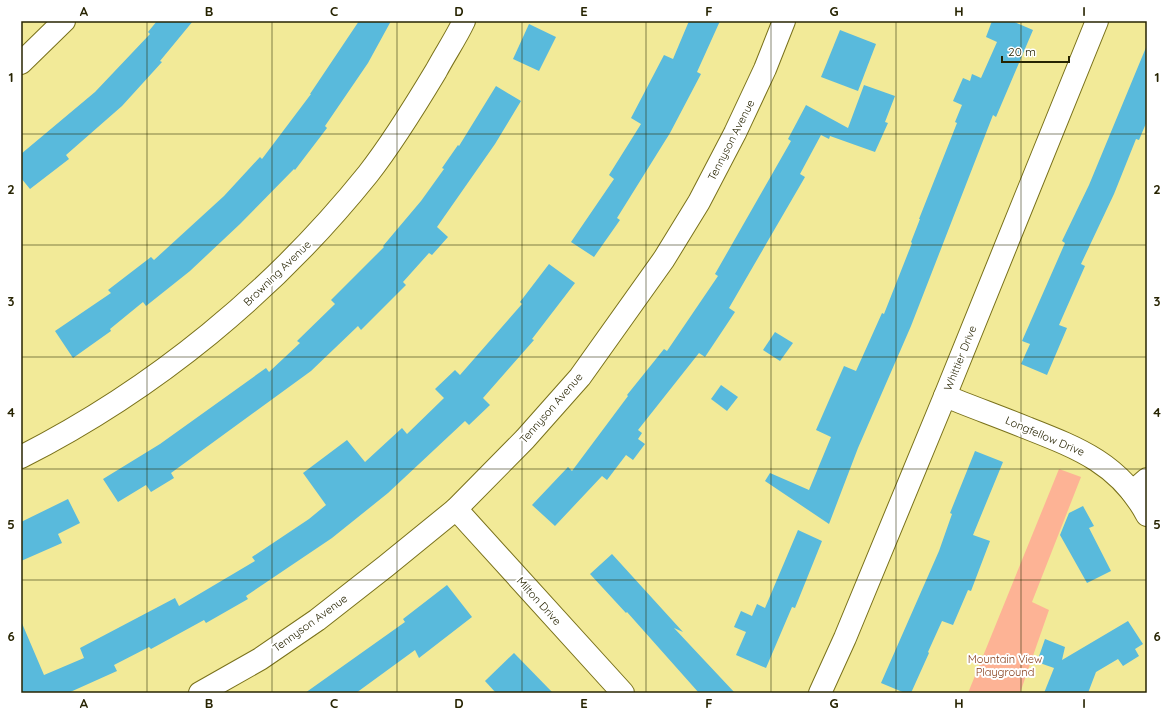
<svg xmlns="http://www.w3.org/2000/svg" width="1168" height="714" font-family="Quicksand,sans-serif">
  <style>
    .green { fill: #fdb395 }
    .building { fill: #59badc }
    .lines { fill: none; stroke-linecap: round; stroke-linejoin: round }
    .minor-casing { stroke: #79711b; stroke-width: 24 }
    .secondary-casing { stroke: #79711b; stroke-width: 24 }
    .minor { stroke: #fff; stroke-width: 22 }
    .secondary { stroke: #fff; stroke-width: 22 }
    .grid { fill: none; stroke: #272402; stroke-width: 1; stroke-opacity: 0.55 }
    .labels { text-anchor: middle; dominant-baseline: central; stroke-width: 4; stroke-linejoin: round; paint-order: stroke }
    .street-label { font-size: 11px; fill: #272402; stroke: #fff }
    .park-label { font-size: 11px; fill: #843b17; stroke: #fff }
    .neatline { fill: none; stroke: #272402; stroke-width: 1.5 }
    .grid-label { font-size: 13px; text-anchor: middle; font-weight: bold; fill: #272402 }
  </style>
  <rect width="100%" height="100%" fill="#f2ea98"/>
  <path class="green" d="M 1059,469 L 1081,477 L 1032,602 L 1049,610 L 1020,693 L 968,693 Z"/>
  <g class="building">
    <path d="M 157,21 L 193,21 L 160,61 L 162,62 L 122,106 L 66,155 L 69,159 L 30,189 L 21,178 L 21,154 L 95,92 L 150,34 L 148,32 Z"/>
    <path d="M 359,21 L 391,21 L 368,63 L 325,126 L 327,128 L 295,170 L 294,169 L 240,224 L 190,271 L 146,306 L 143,302 L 110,329 L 111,331 L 73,358 L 55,331 L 111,293 L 108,290 L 151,257 L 154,260 L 224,196 L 260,157 L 262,159 L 311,94 L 310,94 Z"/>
    <path d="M 689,21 L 720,21 L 697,72 L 701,74 L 670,133 L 617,218 L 620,220 L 594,257 L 571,242 L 614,179 L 609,175 L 641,124 L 631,118 L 664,55 L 673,59 Z"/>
    <path d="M 992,21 L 1012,21 L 1033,30 L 996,117 L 993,115 L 911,326 L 858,448 L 829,524 L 765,481 L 770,473 L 809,490 L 831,437 L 816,430 L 844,366 L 856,371 L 882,313 L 884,314 L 912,243 L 911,242 L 920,219 L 919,219 L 957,123 L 955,122 L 962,105 L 953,101 L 963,78 L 970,81 L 972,74 L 981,78 L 997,42 L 986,37 Z"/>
    <path d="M 529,24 L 556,37 L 539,71 L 513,59 Z"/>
    <path d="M 840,30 L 876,44 L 858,91 L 821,77 Z"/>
    <path d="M 1147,45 L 1147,121 L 1139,140 L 1136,139 L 1114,194 L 1081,264 L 1085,266 L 1059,325 L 1067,328 L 1047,375 L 1021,364 L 1030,344 L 1022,341 L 1065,243 L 1062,241 L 1089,185 Z"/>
    <path d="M 864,85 L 895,96 L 885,122 L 888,123 L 875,152 L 830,136 L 829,139 L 821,135 L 800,174 L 805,177 L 729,308 L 735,312 L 705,357 L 699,353 L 638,430 L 642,433 L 638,439 L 645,444 L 633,460 L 626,455 L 607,480 L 602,476 L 555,526 L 532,505 L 568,467 L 572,471 L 628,396 L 627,395 L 664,349 L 667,351 L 718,276 L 715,274 L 791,141 L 788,139 L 806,105 L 848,128 Z"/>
    <path d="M 496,86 L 521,101 L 495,144 L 437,227 L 448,237 L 432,255 L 429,253 L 403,282 L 406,285 L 361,330 L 358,326 L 311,371 L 171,473 L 174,478 L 151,492 L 146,485 L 118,502 L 103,479 L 160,444 L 266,368 L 269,372 L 300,343 L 297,341 L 335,304 L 331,300 L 384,247 L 383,246 L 421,201 L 444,169 L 442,168 L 458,145 L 459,146 Z"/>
    <path d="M 549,264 L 575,283 L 532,339 L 534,340 L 483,398 L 490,405 L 469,425 L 465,421 L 388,493 L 332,538 L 246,596 L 248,599 L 206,623 L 204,620 L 151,649 L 149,647 L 114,665 L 117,671 L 68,693 L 21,693 L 21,621 L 44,675 L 84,658 L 80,648 L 175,598 L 179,606 L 255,561 L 252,557 L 309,519 L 326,505 L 303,473 L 347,440 L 365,462 L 402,428 L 407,434 L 444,398 L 435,389 L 455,370 L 460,375 L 522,304 L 520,302 Z"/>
    <path d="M 775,332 L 793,343 L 780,361 L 763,350 Z"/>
    <path d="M 721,385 L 738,397 L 727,411 L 711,399 Z"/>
    <path d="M 975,451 L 1003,462 L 973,535 L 990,541 L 971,591 L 968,590 L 953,625 L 942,621 L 928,652 L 929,653 L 911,693 L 905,693 L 881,683 L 939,551 L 952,514 L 950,513 Z"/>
    <path d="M 68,499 L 80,523 L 58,534 L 62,543 L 21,561 L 21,522 Z"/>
    <path d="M 1083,506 L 1094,526 L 1089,528 L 1111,571 L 1087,583 L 1060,535 L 1069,513 Z"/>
    <path d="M 798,530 L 822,541 L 795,608 L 792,607 L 766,668 L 736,655 L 746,632 L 734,627 L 741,611 L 752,616 L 757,604 L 765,608 Z"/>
    <path d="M 612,554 L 683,632 L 674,628 L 735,693 L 699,693 L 627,612 L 626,613 L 590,574 Z"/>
    <path d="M 447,585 L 472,617 L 419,658 L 415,650 L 356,693 L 305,693 L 405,622 L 403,619 Z"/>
    <path d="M 1128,621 L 1143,644 L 1135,649 L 1139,656 L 1123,666 L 1118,659 L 1096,672 L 1088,693 L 1044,693 L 1054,668 L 1037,662 L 1045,639 L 1065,647 L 1062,660 Z"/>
    <path d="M 514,653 L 553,693 L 496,693 L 485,681 Z"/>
  </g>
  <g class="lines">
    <g class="minor-casing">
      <g id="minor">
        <path d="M 945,396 C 972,407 1000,417 1027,428 C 1078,448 1120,464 1147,515"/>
        <path d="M 21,457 C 155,389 274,291 368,174 C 393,142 415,106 436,71 C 445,54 456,38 464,21"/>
        <path d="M 1132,492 L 1147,479"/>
        <path d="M 456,509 L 623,693"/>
        <path d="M 200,693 L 260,659 L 317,620 L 386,566 L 456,509 L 525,439 L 580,377 L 664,259 L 699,202 L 735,133 L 765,69 L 784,21"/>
        <path d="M 820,693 L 845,638 L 945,396 L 1097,21"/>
      </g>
    </g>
    <g class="secondary-casing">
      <path id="secondary" d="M 21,63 L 64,21"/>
    </g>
    <use href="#minor" class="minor"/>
    <use href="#secondary" class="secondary"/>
  </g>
  <path class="grid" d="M 147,21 L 147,693M 272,21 L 272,693M 397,21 L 397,693M 522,21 L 522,693M 646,21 L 646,693M 771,21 L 771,693M 896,21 L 896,693M 1021,21 L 1021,693M 21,134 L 1147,134M 21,245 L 1147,245M 21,357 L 1147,357M 21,469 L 1147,469M 21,580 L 1147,580"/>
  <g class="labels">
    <g class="street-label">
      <text transform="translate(731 140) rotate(-63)">Tennyson Avenue</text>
      <text transform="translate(277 273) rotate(-44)">Browning Avenue</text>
      <text transform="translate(960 358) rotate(-68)">Whittier Drive</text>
      <text transform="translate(551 408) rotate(-49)">Tennyson Avenue</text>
      <text transform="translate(1045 436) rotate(23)">Longfellow Drive</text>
      <text transform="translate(539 601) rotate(48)">Milton Drive</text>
      <text transform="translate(310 623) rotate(-36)">Tennyson Avenue</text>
    </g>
    <g class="park-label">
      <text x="1005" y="659">Mountain View<tspan x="1005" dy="13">Playground</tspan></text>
    </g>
  </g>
  <rect width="1168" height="714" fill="none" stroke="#ffffff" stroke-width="44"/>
  <path d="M1002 56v6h67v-6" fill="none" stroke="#272402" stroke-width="2"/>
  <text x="1008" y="56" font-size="12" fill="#272402" stroke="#ffffff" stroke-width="3" paint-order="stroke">20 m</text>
  <rect x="22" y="22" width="1124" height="670" class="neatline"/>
  <g class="grid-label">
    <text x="84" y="16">A</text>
    <text x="209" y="16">B</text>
    <text x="334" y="16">C</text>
    <text x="459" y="16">D</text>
    <text x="584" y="16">E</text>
    <text x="709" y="16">F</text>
    <text x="834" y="16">G</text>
    <text x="959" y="16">H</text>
    <text x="1084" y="16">I</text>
    <text x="11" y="82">1</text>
    <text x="1157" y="82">1</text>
    <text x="11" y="194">2</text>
    <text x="1157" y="194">2</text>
    <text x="11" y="306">3</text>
    <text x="1157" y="306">3</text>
    <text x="11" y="417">4</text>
    <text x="1157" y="417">4</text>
    <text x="11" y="529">5</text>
    <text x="1157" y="529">5</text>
    <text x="11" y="641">6</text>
    <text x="1157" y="641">6</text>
    <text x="84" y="708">A</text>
    <text x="209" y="708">B</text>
    <text x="334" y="708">C</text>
    <text x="459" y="708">D</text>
    <text x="584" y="708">E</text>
    <text x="709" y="708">F</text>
    <text x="834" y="708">G</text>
    <text x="959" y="708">H</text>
    <text x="1084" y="708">I</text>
  </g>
</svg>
